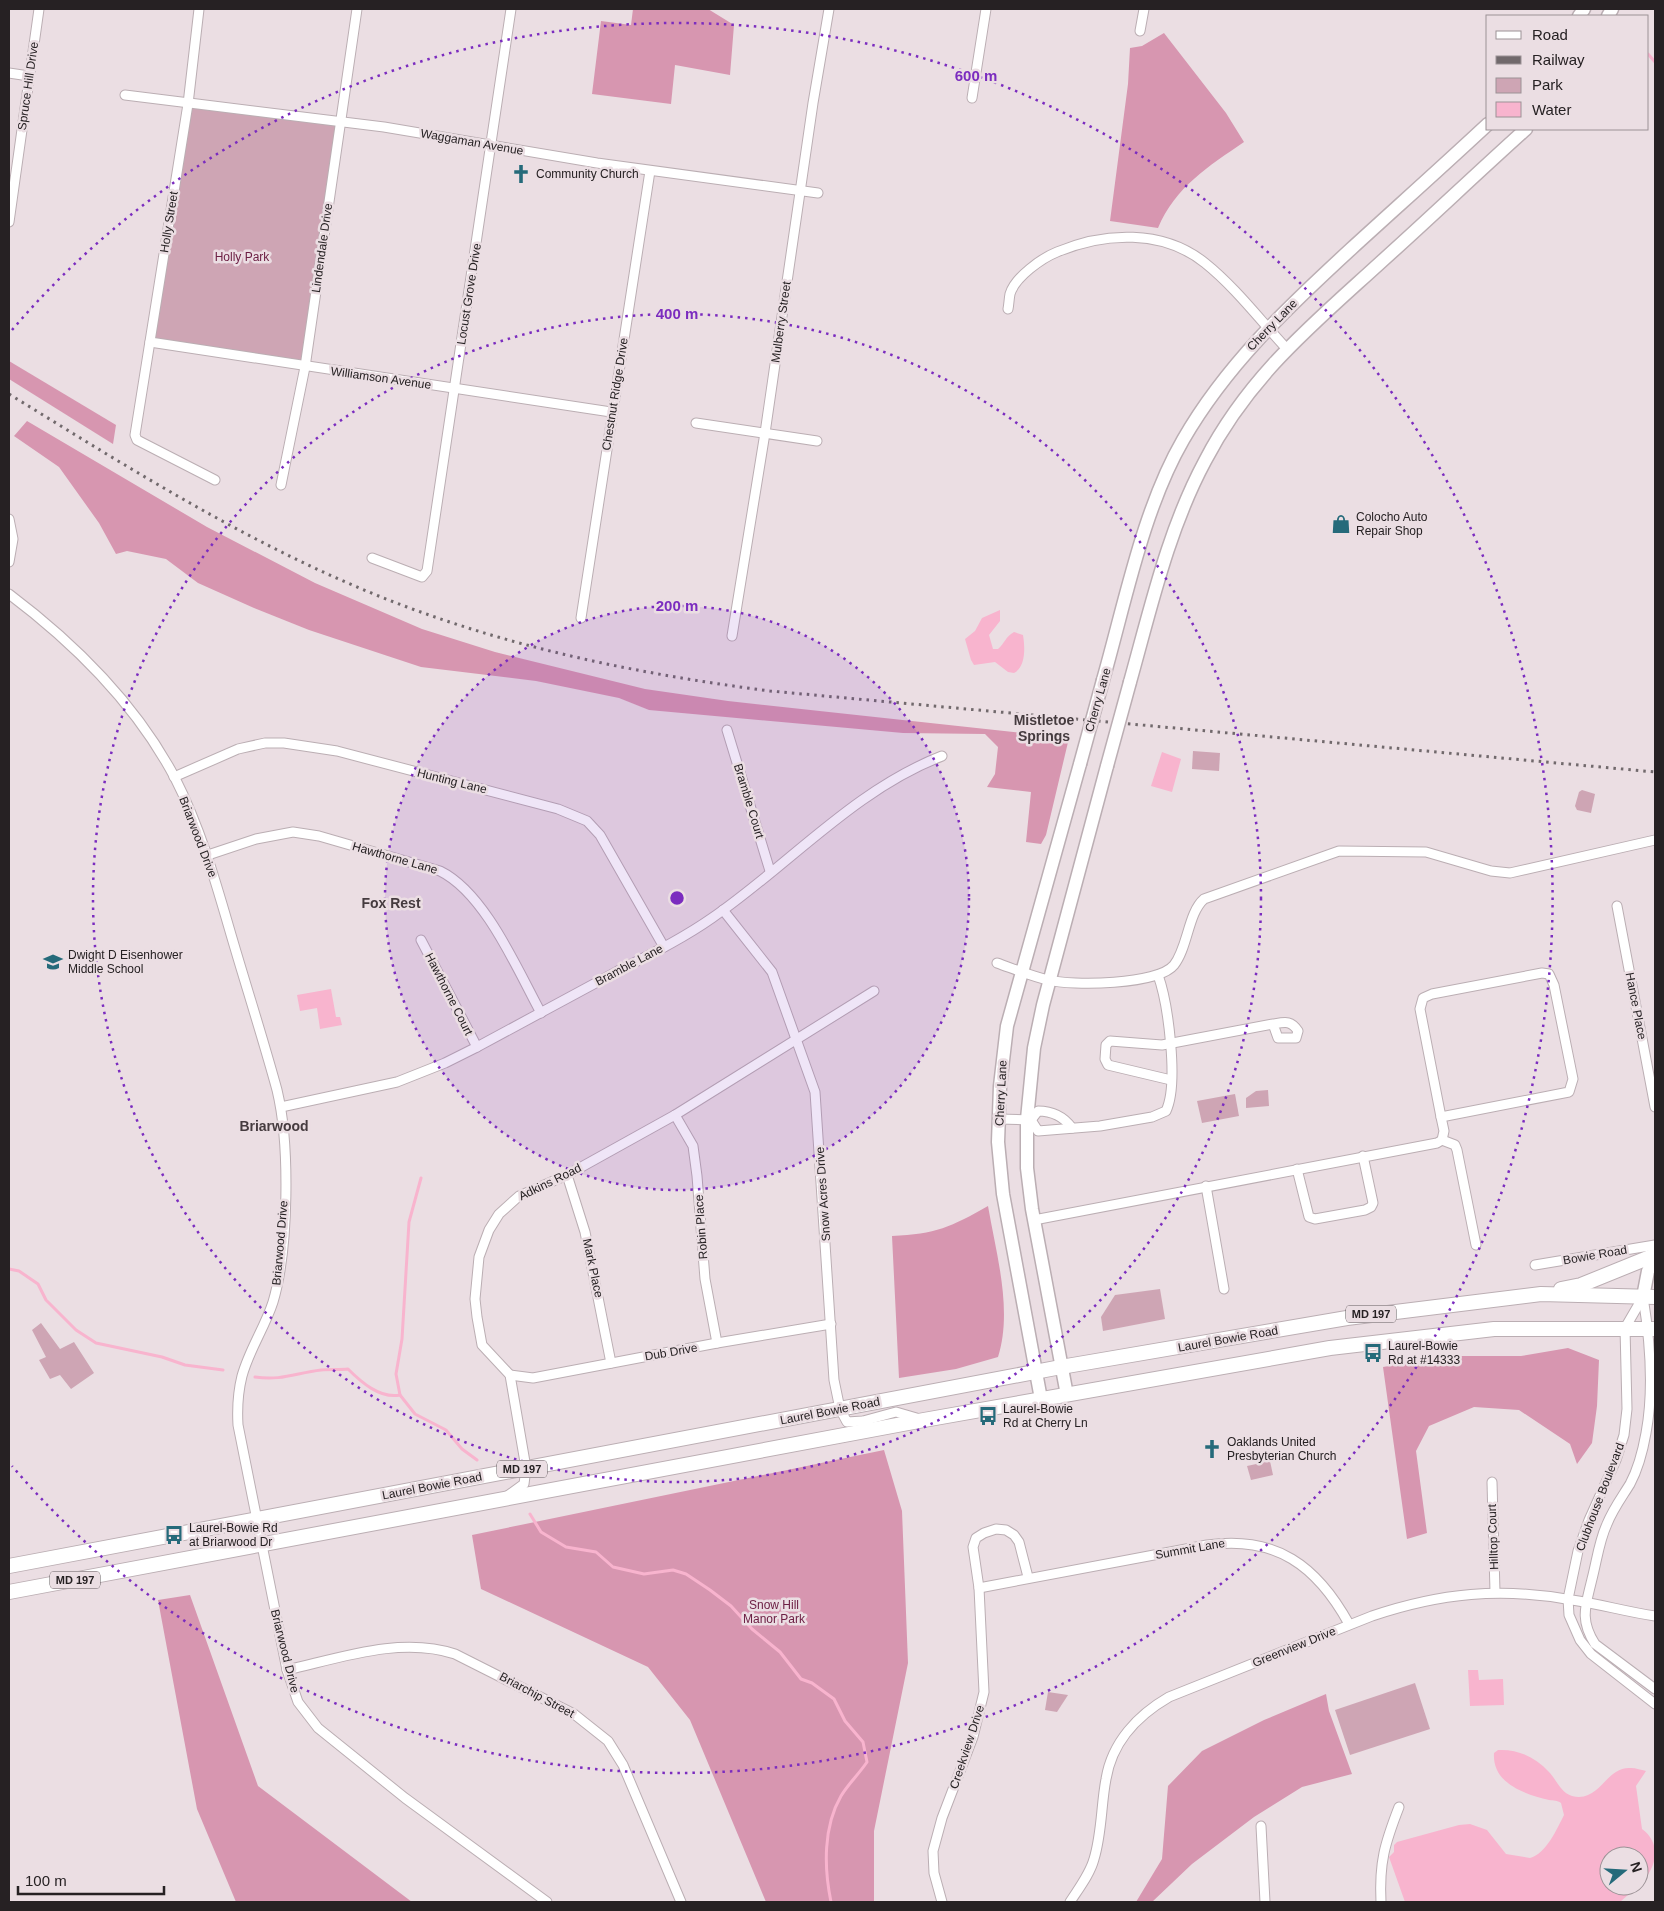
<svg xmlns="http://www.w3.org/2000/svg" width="1664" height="1911" font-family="Arial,sans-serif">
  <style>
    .green { fill: #cea5b4 }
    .forest { fill: #d796b0 }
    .water { fill: #f8b4ce }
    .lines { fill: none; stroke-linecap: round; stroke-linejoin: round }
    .stream { stroke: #f8b4ce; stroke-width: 3 }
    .street-casing { stroke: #bbaeb3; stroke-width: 11 }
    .secondary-casing { stroke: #bbaeb3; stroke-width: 15 }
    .primary-casing { stroke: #bbaeb3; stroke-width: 16 }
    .street { stroke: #fff; stroke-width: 9 }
    .secondary { stroke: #fff; stroke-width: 12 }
    .primary { stroke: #fff; stroke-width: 14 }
    .rail { stroke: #71696c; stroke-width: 3; stroke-dasharray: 2.5 5; stroke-linecap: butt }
    .secondary-bridge-casing { stroke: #bbaeb3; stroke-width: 15; stroke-linecap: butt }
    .secondary-bridge { stroke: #fff; stroke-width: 12 }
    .ring { fill: none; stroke: #7b2cbf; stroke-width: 2.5; stroke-dasharray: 2.5 5 }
    .labels { text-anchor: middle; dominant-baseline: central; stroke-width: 5; stroke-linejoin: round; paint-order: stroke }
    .shield { fill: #ebdee3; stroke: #615a5d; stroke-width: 1 }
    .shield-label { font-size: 11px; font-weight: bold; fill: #262123 }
    .street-label { font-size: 12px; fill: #262123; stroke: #ebdee3 }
    .poi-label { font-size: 12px; fill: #262123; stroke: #ebdee3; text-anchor: start }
    .park-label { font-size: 12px; fill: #6d2045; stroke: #ebdee3 }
    .neighbourhood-label { font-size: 14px; font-weight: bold; fill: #453b3f; stroke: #ebdee3 }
    .centre { fill: #7b2cbf; stroke: #ebdee3; stroke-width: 2.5 }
    .ring-label { font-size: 15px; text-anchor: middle; font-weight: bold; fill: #7b2cbf; stroke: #ebdee3; stroke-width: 5; stroke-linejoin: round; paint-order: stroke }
  </style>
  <rect width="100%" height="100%" fill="#ebdee3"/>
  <g class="green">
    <path d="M 188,104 L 341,122 L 305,367 L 150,342 Z"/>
    <path d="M 1193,751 L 1220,753 L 1219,771 L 1192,769 Z"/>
    <path d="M 1582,790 L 1595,794 L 1591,813 L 1577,810 L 1575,806 L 1579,792 Z"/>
    <path d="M 1268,1090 L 1269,1106 L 1246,1108 L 1246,1098 L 1256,1091 Z"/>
    <path d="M 1235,1094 L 1239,1116 L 1202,1123 L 1197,1101 Z"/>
    <path d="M 1160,1289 L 1165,1319 L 1103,1331 L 1101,1317 L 1115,1295 Z"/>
    <path d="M 41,1323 L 60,1349 L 74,1342 L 94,1373 L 71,1389 L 60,1375 L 50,1379 L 39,1360 L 46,1357 L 32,1330 Z"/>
    <path d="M 1270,1461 L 1273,1475 L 1251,1480 L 1247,1466 Z"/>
    <path d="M 1415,1683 L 1430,1729 L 1350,1755 L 1335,1710 Z"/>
    <path d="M 1048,1692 L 1068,1695 L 1057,1712 L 1045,1710 Z"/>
  </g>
  <g class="forest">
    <path d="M 633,9 L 708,9 L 734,25 L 730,75 L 675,65 L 671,104 L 592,94 L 601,21 L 631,25 Z"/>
    <path d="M 1164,33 L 1226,113 L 1244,142 C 1209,166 1175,187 1158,228 L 1110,221 L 1128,84 L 1130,48 L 1142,46 Z"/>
    <path d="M 9,361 L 116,425 L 113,444 L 9,379 Z"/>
    <path d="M 27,421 L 207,527 L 315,583 L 422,629 L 495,652 L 645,689 L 728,701 L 1069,738 L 1046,835 L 1041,844 L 1026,842 L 1031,792 L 987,787 L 995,774 L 998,747 L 985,734 L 903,733 L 649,710 L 619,698 L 536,681 L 421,667 L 309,630 L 254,608 L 198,583 L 166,559 L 127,551 L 116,554 L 99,523 L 59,467 L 14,436 Z"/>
    <path d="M 988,1206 C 996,1253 1013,1310 998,1357 L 956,1369 L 899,1378 L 892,1236 C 936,1234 951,1227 988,1206 Z"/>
    <path d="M 1568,1348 L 1599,1360 L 1597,1406 L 1592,1443 L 1577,1464 L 1570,1444 L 1519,1410 L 1474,1407 L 1429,1426 L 1416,1451 L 1427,1533 L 1407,1539 L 1383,1367 L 1448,1356 L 1521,1356 Z"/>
    <path d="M 884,1450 L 902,1511 L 908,1663 L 874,1831 L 874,1902 L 766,1902 L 690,1720 L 648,1667 L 481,1589 L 472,1535 Z"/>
    <path d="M 190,1595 L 258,1786 L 412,1902 L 236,1902 L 197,1809 L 158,1600 Z"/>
    <path d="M 1326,1694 L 1329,1711 L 1352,1774 L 1302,1787 L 1254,1817 L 1192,1864 L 1152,1902 L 1136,1902 L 1162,1859 L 1168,1786 L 1202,1751 L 1264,1720 Z"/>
  </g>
  <g class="water">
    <path d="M 1000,610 L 1000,621 L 989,635 L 993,649 L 998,649 C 1005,643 1005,637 1014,632 L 1023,635 C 1025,647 1026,667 1014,673 L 1008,672 L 995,662 L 974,665 L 971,660 L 965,639 L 975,631 L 982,618 Z"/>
    <path d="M 1162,752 L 1181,759 L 1172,792 L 1151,786 Z"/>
    <path d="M 331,989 L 336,1017 L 340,1017 L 342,1025 L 320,1029 L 317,1008 L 300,1011 L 297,995 Z"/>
    <path d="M 1468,1670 L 1478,1670 L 1479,1680 L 1503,1679 L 1504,1705 L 1470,1706 Z"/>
    <path d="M 1498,1750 C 1518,1749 1535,1757 1549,1772 C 1556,1779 1561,1793 1572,1796 C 1601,1803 1605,1766 1631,1768 C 1636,1768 1641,1770 1646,1771 L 1636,1786 L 1642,1829 C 1663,1844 1656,1870 1639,1885 L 1639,1856 L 1609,1856 L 1609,1886 L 1638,1886 L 1620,1902 L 1405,1902 L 1389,1857 L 1394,1852 L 1394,1845 L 1397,1842 L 1459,1825 L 1470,1824 L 1487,1830 L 1506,1854 L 1530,1858 C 1546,1854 1557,1829 1564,1815 L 1561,1803 C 1557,1800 1554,1801 1549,1800 C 1524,1794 1492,1783 1494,1753 Z"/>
  </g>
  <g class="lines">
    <g class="stream">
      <path d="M 1648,54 L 1655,62"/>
      <path d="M 9,1269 L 19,1271 L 38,1284 L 46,1300 L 76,1330 L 96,1343 L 162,1357 L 185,1365 L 223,1370"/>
      <path d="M 255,1377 C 281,1381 296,1373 321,1370 C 330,1369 339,1370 348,1369 C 361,1382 380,1399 400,1395 L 415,1414 L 446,1430 L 462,1449 L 477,1460"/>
      <path d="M 400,1395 L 396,1374 L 402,1339 L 409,1222 L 421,1178"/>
      <path d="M 530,1514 L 541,1532 L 566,1547 L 596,1552 L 613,1567 L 644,1574 L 673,1570 L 686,1574 L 710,1590 L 731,1606 L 752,1629 L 780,1652 L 801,1679 L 812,1683 L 834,1699 L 845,1721 L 863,1742 L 867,1762 C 859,1774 848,1784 841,1796 C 823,1827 824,1868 831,1902"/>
    </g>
    <g class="street-casing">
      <g id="street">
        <path d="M 199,9 L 188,104 L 135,435 L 137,440 L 215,480"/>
        <path d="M 1140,31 L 1144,9"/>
        <path d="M 9,73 L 29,76"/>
        <path d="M 125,95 L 384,127 L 597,163 L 818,193"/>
        <path d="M 972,98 L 986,9"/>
        <path d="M 9,222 L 39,9"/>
        <path d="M 1008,309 C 1009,304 1009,299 1010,294 C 1015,277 1042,258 1057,252 C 1104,232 1163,229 1205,263 C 1235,287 1260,320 1286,348"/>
        <path d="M 150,342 L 611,412"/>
        <path d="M 696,423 L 817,441"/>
        <path d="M 281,485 L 305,367 L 357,9"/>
        <path d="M 9,519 L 13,539 L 9,562"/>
        <path d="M 372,558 L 422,577 L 427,571 L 511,9"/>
        <path d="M 9,594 C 74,643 136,704 175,778 C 201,829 216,883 232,938 C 247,989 263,1039 277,1090 C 290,1144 289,1248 273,1302 C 265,1327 249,1350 242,1376 C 238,1392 237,1408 238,1425 L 287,1670 L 298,1702 L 318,1728 L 405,1798 L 547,1902"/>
        <path d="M 581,618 L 650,171"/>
        <path d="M 732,636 L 765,433 L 813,103 L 829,9"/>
        <path d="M 727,730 L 770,871"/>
        <path d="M 174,777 L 238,749 L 265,743 L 284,743 L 337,751 L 558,809 L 587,821 L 600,835 L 664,947"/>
        <path d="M 208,855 L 256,839 L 293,832 L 319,836 L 440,871 C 485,893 517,969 541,1013"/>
        <path d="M 1617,906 L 1655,1107"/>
        <path d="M 723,910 L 772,972 L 815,1092 L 834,1380 L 840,1409 L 847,1422 L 863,1421 L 896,1412 L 920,1419"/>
        <path d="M 421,940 L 477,1047"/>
        <path d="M 997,963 C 1014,969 1031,976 1048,980 C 1072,986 1158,985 1174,965 C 1188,947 1188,913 1204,899 L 1339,851 L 1426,852 L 1491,871 L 1510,873 L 1655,840"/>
        <path d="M 1542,973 L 1549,974 L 1554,985 L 1573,1079 L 1569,1092 L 1441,1117 L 1420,1009 L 1423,998 L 1432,994 Z"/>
        <path d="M 1171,1080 L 1108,1065 L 1105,1059 L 1106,1045 L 1110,1041 L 1162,1045 L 1273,1024 C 1285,1022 1291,1020 1298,1031 L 1296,1038 L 1278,1038 L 1273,1024"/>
        <path d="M 281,1107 L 397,1082 L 445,1063 L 477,1047 C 523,1022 570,997 616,972 C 649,955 682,939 712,918 C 789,865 854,790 942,756"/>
        <path d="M 675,1115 L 693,1146 L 697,1176 L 705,1279 L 717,1343"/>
        <path d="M 999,1119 L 1031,1120"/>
        <path d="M 1031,1120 L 1038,1131 L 1100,1126 L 1152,1117 L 1166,1111 C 1179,1084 1168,1003 1158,975"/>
        <path d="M 1031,1120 L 1038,1111 C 1052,1111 1064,1117 1072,1128"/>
        <path d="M 1442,1140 L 1455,1145 L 1457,1150 L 1476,1245"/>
        <path d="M 1297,1169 L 1309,1217 L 1315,1219 L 1365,1210 L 1371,1207 L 1373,1203 L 1363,1156"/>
        <path d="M 567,1175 L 585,1232 L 611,1363"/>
        <path d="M 1206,1186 L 1224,1289"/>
        <path d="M 1034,1220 L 1437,1143 L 1442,1140 L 1444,1131 L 1441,1117"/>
        <path d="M 1535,1265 L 1655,1245"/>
        <path d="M 1643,1297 L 1625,1328 L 1627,1409 L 1624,1435 L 1616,1460 L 1589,1520 L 1578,1551 L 1568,1599 L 1569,1615 L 1580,1640 L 1591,1654 L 1655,1704"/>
        <path d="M 1643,1297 C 1650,1340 1654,1390 1646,1433 C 1643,1450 1638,1469 1630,1484 C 1622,1497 1613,1509 1607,1524 C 1599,1541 1597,1560 1592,1579 C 1586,1605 1579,1619 1595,1644 L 1655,1689"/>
        <path d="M 510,1375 L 533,1378 L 717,1343 L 831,1324"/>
        <path d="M 1492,1482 L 1495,1592"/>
        <path d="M 506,1497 L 524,1484 L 526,1468 L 510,1375 L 482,1345 L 477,1317 L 475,1299 L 479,1257 L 489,1230 L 499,1214 L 519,1196 L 567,1175 L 675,1115 L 874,991"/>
        <path d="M 979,1588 L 1207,1545 C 1276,1535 1317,1566 1349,1624"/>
        <path d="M 287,1670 C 340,1658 401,1636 455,1654 L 574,1714 L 608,1741 L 623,1765 L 681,1902"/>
        <path d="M 1261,1826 L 1265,1902"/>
        <path d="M 942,1902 L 934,1873 L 933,1851 L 942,1818 L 973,1737 L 984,1692 L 979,1588 L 973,1547 L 976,1538 L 984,1533 L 996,1529 L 1006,1530 L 1014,1535 L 1019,1542 L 1028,1577"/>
        <path d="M 1070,1902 C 1079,1888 1090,1874 1094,1859 C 1102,1833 1101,1805 1106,1779 C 1112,1742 1138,1715 1169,1697 L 1372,1616 C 1440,1593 1501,1587 1572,1600 C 1600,1604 1627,1612 1655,1616"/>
        <path d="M 1381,1902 C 1379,1862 1385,1843 1399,1807"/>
      </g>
    </g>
    <g class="secondary-casing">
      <g id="secondary">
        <path d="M 1579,16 L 1584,9"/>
        <path d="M 1608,16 L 1612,9"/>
        <path d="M 1103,680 C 1125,603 1143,509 1183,440 C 1226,365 1288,307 1351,249 C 1397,207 1443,166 1488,124"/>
        <path d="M 1130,682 C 1151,607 1168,530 1205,461 C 1249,376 1312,325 1381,262 C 1430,218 1477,173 1526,129"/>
        <path d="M 1643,1297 L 1648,1271 L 1655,1259"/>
        <path d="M 1067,1395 L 1032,1209 L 1027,1168 L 1027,1119 L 1034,1048 L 1043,1005 L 1107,766"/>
        <path d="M 1041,1399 L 1003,1194 L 998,1142 L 1000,1086 L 1007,1026 L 1080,764"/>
      </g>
    </g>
    <g class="primary-casing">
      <g id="primary">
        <path d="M 1561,1289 L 1581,1285 L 1655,1255"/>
        <path d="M 9,1566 L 1061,1367 L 1347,1318 L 1541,1294 L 1655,1297"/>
        <path d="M 9,1592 L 924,1420 L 1330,1348 L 1494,1329 L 1655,1329"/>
      </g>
    </g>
    <use href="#street" class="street"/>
    <use href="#secondary" class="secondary"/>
    <use href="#primary" class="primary"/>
    <path class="rail" d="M 9,394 C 137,473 265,554 407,607 C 525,651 646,675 770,691 L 1655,772"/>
    <g class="secondary-bridge-casing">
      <g id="secondary-bridge">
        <path d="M 1080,764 L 1103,680"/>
        <path d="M 1107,766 L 1130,682"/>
      </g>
    </g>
    <use href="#secondary-bridge" class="secondary-bridge"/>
  </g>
  <circle cx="677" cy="898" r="292" fill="#7b2cbf" fill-opacity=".12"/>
  <g class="ring">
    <circle cx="677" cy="898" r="292"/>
    <circle cx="677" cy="898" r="584"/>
    <path d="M12 330A875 875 0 1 1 12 1466"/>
  </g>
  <defs>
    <g id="church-bare" transform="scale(1.5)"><path d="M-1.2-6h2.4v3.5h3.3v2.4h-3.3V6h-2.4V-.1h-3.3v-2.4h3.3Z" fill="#256a7a" stroke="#ebdee3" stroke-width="2.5" paint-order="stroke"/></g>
    <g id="shop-bare" transform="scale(1.5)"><path d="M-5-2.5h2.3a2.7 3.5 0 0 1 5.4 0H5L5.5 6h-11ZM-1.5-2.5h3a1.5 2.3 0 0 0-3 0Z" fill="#256a7a" stroke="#ebdee3" stroke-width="2.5" paint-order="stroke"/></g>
    <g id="school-bare" transform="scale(1.5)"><path d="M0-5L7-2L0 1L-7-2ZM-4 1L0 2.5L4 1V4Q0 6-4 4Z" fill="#256a7a" stroke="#ebdee3" stroke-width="2.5" paint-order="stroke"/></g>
    <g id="bus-bare" transform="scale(1.5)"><path d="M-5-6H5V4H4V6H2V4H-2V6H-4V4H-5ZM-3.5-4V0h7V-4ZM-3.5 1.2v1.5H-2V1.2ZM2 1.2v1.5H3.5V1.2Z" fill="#256a7a" stroke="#ebdee3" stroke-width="2.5" paint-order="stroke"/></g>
  </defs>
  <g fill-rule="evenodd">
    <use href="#church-bare" x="521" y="174"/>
    <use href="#shop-bare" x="1341" y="524"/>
    <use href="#school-bare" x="53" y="962"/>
    <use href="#bus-bare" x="1373" y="1353"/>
    <use href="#bus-bare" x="988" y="1416"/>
    <use href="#church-bare" x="1212" y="1449"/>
    <use href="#bus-bare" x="174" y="1535"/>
  </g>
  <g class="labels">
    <g class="shield">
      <rect x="1346" y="1305.5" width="50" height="17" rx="4"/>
      <rect x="497" y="1460.5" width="50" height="17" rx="4"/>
      <rect x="50" y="1571.5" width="50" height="17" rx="4"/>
    </g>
    <g class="shield-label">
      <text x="1371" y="1314">MD 197</text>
      <text x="522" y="1469">MD 197</text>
      <text x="75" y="1580">MD 197</text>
    </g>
    <g class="street-label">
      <text transform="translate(28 86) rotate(-82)">Spruce Hill Drive</text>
      <text transform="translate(472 142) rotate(10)">Waggaman Avenue</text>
      <text transform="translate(169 222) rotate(-81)">Holly Street</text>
      <text transform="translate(322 248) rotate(-82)">Lindendale Drive</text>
      <text transform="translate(469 294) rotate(-81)">Locust Grove Drive</text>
      <text transform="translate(781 322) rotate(-82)">Mulberry Street</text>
      <text transform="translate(1272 325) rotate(-46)">Cherry Lane</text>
      <text transform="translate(381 378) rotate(8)">Williamson Avenue</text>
      <text transform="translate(615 394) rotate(-81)">Chestnut Ridge Drive</text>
      <text transform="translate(1098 700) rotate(-74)">Cherry Lane</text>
      <text transform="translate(452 781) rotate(14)">Hunting Lane</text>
      <text transform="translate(749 801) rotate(73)">Bramble Court</text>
      <text transform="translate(198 837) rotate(69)">Briarwood Drive</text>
      <text transform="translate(395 858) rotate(16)">Hawthorne Lane</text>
      <text transform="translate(629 965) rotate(-28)">Bramble Lane</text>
      <text transform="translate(449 994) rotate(63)">Hawthorne Court</text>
      <text transform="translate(1636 1006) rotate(79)">Hance Place</text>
      <text transform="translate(1001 1093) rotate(-87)">Cherry Lane</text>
      <text transform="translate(550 1182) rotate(-26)">Adkins Road</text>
      <text transform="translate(823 1194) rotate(-94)">Snow Acres Drive</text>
      <text transform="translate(701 1227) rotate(-94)">Robin Place</text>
      <text transform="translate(280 1243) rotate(-85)">Briarwood Drive</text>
      <text transform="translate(1595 1255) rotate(-10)">Bowie Road</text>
      <text transform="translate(593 1268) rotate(78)">Mark Place</text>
      <text transform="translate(1228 1339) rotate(-10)">Laurel Bowie Road</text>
      <text transform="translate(671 1352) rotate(-10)">Dub Drive</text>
      <text transform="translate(830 1411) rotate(-11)">Laurel Bowie Road</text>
      <text transform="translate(432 1486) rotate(-11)">Laurel Bowie Road</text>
      <text transform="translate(1600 1497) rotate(-69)">Clubhouse Boulevard</text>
      <text transform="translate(1493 1537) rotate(-92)">Hilltop Court</text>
      <text transform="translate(1190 1549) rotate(-10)">Summit Lane</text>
      <text transform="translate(1294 1647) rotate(-22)">Greenview Drive</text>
      <text transform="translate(285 1651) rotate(76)">Briarwood Drive</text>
      <text transform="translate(537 1695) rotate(28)">Briarchip Street</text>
      <text transform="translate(967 1747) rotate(-72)">Creekview Drive</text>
    </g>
    <g class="poi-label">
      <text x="536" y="174">Community Church</text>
      <text x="1356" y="517">Colocho Auto<tspan x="1356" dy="14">Repair Shop</tspan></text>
      <text x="68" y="955">Dwight D Eisenhower<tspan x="68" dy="14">Middle School</tspan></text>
      <text x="1388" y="1346">Laurel-Bowie<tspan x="1388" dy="14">Rd at #14333</tspan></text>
      <text x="1003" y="1409">Laurel-Bowie<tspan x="1003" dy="14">Rd at Cherry Ln</tspan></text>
      <text x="1227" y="1442">Oaklands United<tspan x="1227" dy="14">Presbyterian Church</tspan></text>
      <text x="189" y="1528">Laurel-Bowie Rd<tspan x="189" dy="14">at Briarwood Dr</tspan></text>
    </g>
    <g class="park-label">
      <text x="242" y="257">Holly Park</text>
      <text x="774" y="1605">Snow Hill<tspan x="774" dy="14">Manor Park</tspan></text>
    </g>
    <g class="neighbourhood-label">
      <text x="1044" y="720">Mistletoe<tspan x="1044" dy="16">Springs</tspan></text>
      <text x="391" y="903">Fox Rest</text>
      <text x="274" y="1126">Briarwood</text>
    </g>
  </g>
  <circle cx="677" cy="898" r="8" class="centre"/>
  <g class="ring-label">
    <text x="976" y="81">600 m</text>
    <text x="677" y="319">400 m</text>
    <text x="677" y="611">200 m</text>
  </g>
  <rect width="1664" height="1911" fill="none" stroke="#262123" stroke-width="20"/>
  <rect x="1486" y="15" width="162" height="115" fill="#ebdee3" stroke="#9c9296"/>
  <rect x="1496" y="31" width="25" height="8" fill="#ffffff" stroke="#9c9296"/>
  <text x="1532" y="40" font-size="15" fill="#262123">Road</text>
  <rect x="1496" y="56" width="25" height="8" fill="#71696c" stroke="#9c9296"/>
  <text x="1532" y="65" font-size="15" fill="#262123">Railway</text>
  <rect x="1496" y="78" width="25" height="15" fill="#cea5b4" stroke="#9c9296"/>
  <text x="1532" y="90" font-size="15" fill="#262123">Park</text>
  <rect x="1496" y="102" width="25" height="15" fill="#f8b4ce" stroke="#9c9296"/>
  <text x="1532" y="115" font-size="15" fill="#262123">Water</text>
  <g transform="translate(1624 1871) rotate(72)"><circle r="24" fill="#ebdee3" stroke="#9c9296"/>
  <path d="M0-4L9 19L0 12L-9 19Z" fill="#256a7a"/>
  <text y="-8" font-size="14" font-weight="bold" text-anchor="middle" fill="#262123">N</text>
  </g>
  <path d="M18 1886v8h146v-8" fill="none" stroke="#262123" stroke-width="2.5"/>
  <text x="25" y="1886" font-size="15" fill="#262123" stroke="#ebdee3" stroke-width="4" paint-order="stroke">100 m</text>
</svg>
